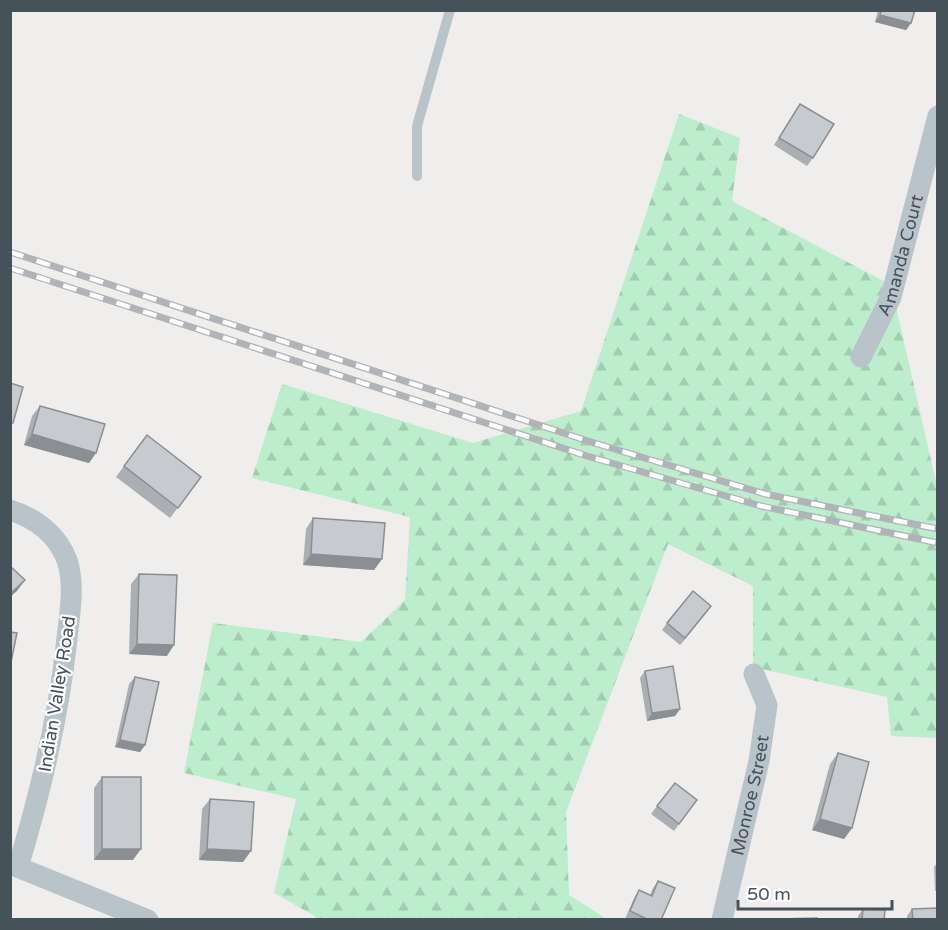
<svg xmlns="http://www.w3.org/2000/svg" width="948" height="930" font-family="'Varela Round',sans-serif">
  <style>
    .forest { fill: url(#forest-firs) }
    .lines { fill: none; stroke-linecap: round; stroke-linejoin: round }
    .service { stroke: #b9c3ca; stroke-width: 10 }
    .minor { stroke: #b9c3ca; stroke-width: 21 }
    .rail-casing { stroke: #b0b3b8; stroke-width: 7 }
    .rail { stroke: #fff; stroke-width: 4.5; stroke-dasharray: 14; stroke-linecap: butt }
    .wall { fill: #abafb3 }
    .shaded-wall { fill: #8b8e92 }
    .building { fill: #c7cbd0; stroke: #8b8e92; stroke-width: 1.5 }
    .labels { text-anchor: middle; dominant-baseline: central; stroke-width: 4.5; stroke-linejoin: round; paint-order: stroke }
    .street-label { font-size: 18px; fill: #46525a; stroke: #fff }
  </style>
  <defs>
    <pattern id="forest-firs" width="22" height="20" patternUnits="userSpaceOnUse" patternTransform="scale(1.5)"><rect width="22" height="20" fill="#bcedcc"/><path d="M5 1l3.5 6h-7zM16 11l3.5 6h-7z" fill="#a3cdb1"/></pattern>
  </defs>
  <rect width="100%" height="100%" fill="#f0eded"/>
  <path class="forest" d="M 679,114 L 740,138 L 732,201 L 891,285 L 937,486 L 937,738 L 891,736 L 887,697 L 753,667 L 753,586 L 668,544 L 566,812 L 569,895 L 607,919 L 315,919 L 315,916 L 274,893 L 296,799 L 184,773 L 213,623 L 361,642 L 405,600 L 410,517 L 252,478 L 282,384 L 473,443 L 581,411 Z"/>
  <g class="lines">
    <path class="service" d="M 417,176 L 417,126 L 450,10"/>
    <g class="minor">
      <path id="s1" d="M 861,357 L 891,297 L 938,116"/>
      <path d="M 10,510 C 35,518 57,534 67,560 C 75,584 70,612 67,638 C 59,716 41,791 18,867"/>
      <path d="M 10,864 L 148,920"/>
      <path id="s2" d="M 722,920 L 759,761 L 767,705 L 754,674"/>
    </g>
    <g class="rail-casing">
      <g id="rail">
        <path d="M 10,252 L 591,442 L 765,494 L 938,529"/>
        <path d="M 10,268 L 587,456 L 761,506 L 938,543"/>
      </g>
    </g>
    <use href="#rail" class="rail"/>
  </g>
  <g class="wall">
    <path d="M 878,10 L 915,10 L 911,23 L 906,30 L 875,22 Z"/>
    <path d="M 800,104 L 813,158 L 807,166 L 774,145 Z"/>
    <path d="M 40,406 L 96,453 L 89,463 L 24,445 L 32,416 Z"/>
    <path d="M 124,466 L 201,477 L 170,518 L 116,477 Z"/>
    <path d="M 313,518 L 382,559 L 374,570 L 303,565 L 306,529 Z"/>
    <path d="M 139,574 L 167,656 L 129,654 L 131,584 Z"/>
    <path d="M 706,613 L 680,645 L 662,630 L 667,623 Z"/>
    <path d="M 645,671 L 680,709 L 675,716 L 647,721 L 640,678 Z"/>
    <path d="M 135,677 L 145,745 L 140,752 L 115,747 L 129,684 Z"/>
    <path d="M 838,753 L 852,828 L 844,839 L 812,830 L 830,764 Z"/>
    <path d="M 102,777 L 133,860 L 94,860 L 94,788 Z"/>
    <path d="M 210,799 L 243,862 L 199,860 L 202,809 Z"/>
    <path d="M 697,800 L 674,831 L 651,814 L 657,806 Z"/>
    <path d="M 938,862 L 938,891 L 935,891 L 934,867 Z"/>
    <path d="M 658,881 L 661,920 L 627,920 L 625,919 L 634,898 L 639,890 L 650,895 L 653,888 Z"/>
    <path d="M 863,909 L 884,920 L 858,920 L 858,916 Z"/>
    <path d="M 912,909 L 938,920 L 907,920 L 907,916 Z"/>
  </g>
  <g class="shaded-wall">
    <path d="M 880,15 L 911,23 L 906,30 L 875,22 Z"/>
    <path d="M 32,434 L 96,453 L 89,463 L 24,445 Z"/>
    <path d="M 311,554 L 382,559 L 374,570 L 303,565 Z"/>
    <path d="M 25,580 L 17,591 L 10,597 L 10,594 Z"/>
    <path d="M 711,606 L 706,613 L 680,645 L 685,638 Z"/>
    <path d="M 137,644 L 174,645 L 167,656 L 129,654 Z"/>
    <path d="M 680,709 L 675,716 L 647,721 L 652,713 Z"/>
    <path d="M 120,740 L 145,745 L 140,752 L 115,747 Z"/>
    <path d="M 820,819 L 852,828 L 844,839 L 812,830 Z"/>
    <path d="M 102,849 L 141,849 L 133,860 L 94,860 Z"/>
    <path d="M 207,849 L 251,851 L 243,862 L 199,860 Z"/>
  </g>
  <g class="building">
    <path d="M 881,10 L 915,10 L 911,23 L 880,15 Z"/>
    <path d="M 800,104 L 834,124 L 813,158 L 779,138 Z"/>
    <path d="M 10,383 L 23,387 L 13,423 L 10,423 Z"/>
    <path d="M 40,406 L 105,424 L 96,453 L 32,434 Z"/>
    <path d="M 147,435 L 201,477 L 178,508 L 124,466 Z"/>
    <path d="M 313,518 L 385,523 L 382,559 L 311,554 Z"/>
    <path d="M 10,566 L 25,580 L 10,594 Z"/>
    <path d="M 139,574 L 177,575 L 174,645 L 137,644 Z"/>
    <path d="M 693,591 L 711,606 L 685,638 L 667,623 Z"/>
    <path d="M 10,632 L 17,633 L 10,667 Z"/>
    <path d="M 673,666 L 680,709 L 652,713 L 645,671 Z"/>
    <path d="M 135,677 L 159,682 L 145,745 L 120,740 Z"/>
    <path d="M 838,753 L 869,762 L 852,828 L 820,819 Z"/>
    <rect x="102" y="777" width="39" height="72"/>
    <path d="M 675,783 L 697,800 L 679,824 L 657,806 Z"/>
    <path d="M 210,799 L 254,802 L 251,851 L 207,849 Z"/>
    <path d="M 658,881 L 675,888 L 661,920 L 649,920 L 630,911 L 639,890 L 652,896 Z"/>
    <path d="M 938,908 L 938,920 L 913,920 L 912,909 Z"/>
    <path d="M 863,909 L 885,910 L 884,920 L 862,920 Z"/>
    <path d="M 817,918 L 817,920 L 778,920 L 778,919 Z"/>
  </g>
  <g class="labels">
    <g class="street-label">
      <text stroke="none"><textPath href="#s1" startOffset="110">Amanda Court</textPath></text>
      <text transform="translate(57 694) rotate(-81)">Indian Valley Road</text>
      <text stroke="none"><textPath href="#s2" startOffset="128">Monroe Street</textPath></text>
    </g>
  </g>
  <rect width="948" height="930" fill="none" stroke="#46525a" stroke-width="24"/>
  <path d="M738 900v9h154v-9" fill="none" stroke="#46525a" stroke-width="3"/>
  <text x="747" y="900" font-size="18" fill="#46525a" stroke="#ffffff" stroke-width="4.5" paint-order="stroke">50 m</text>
</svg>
